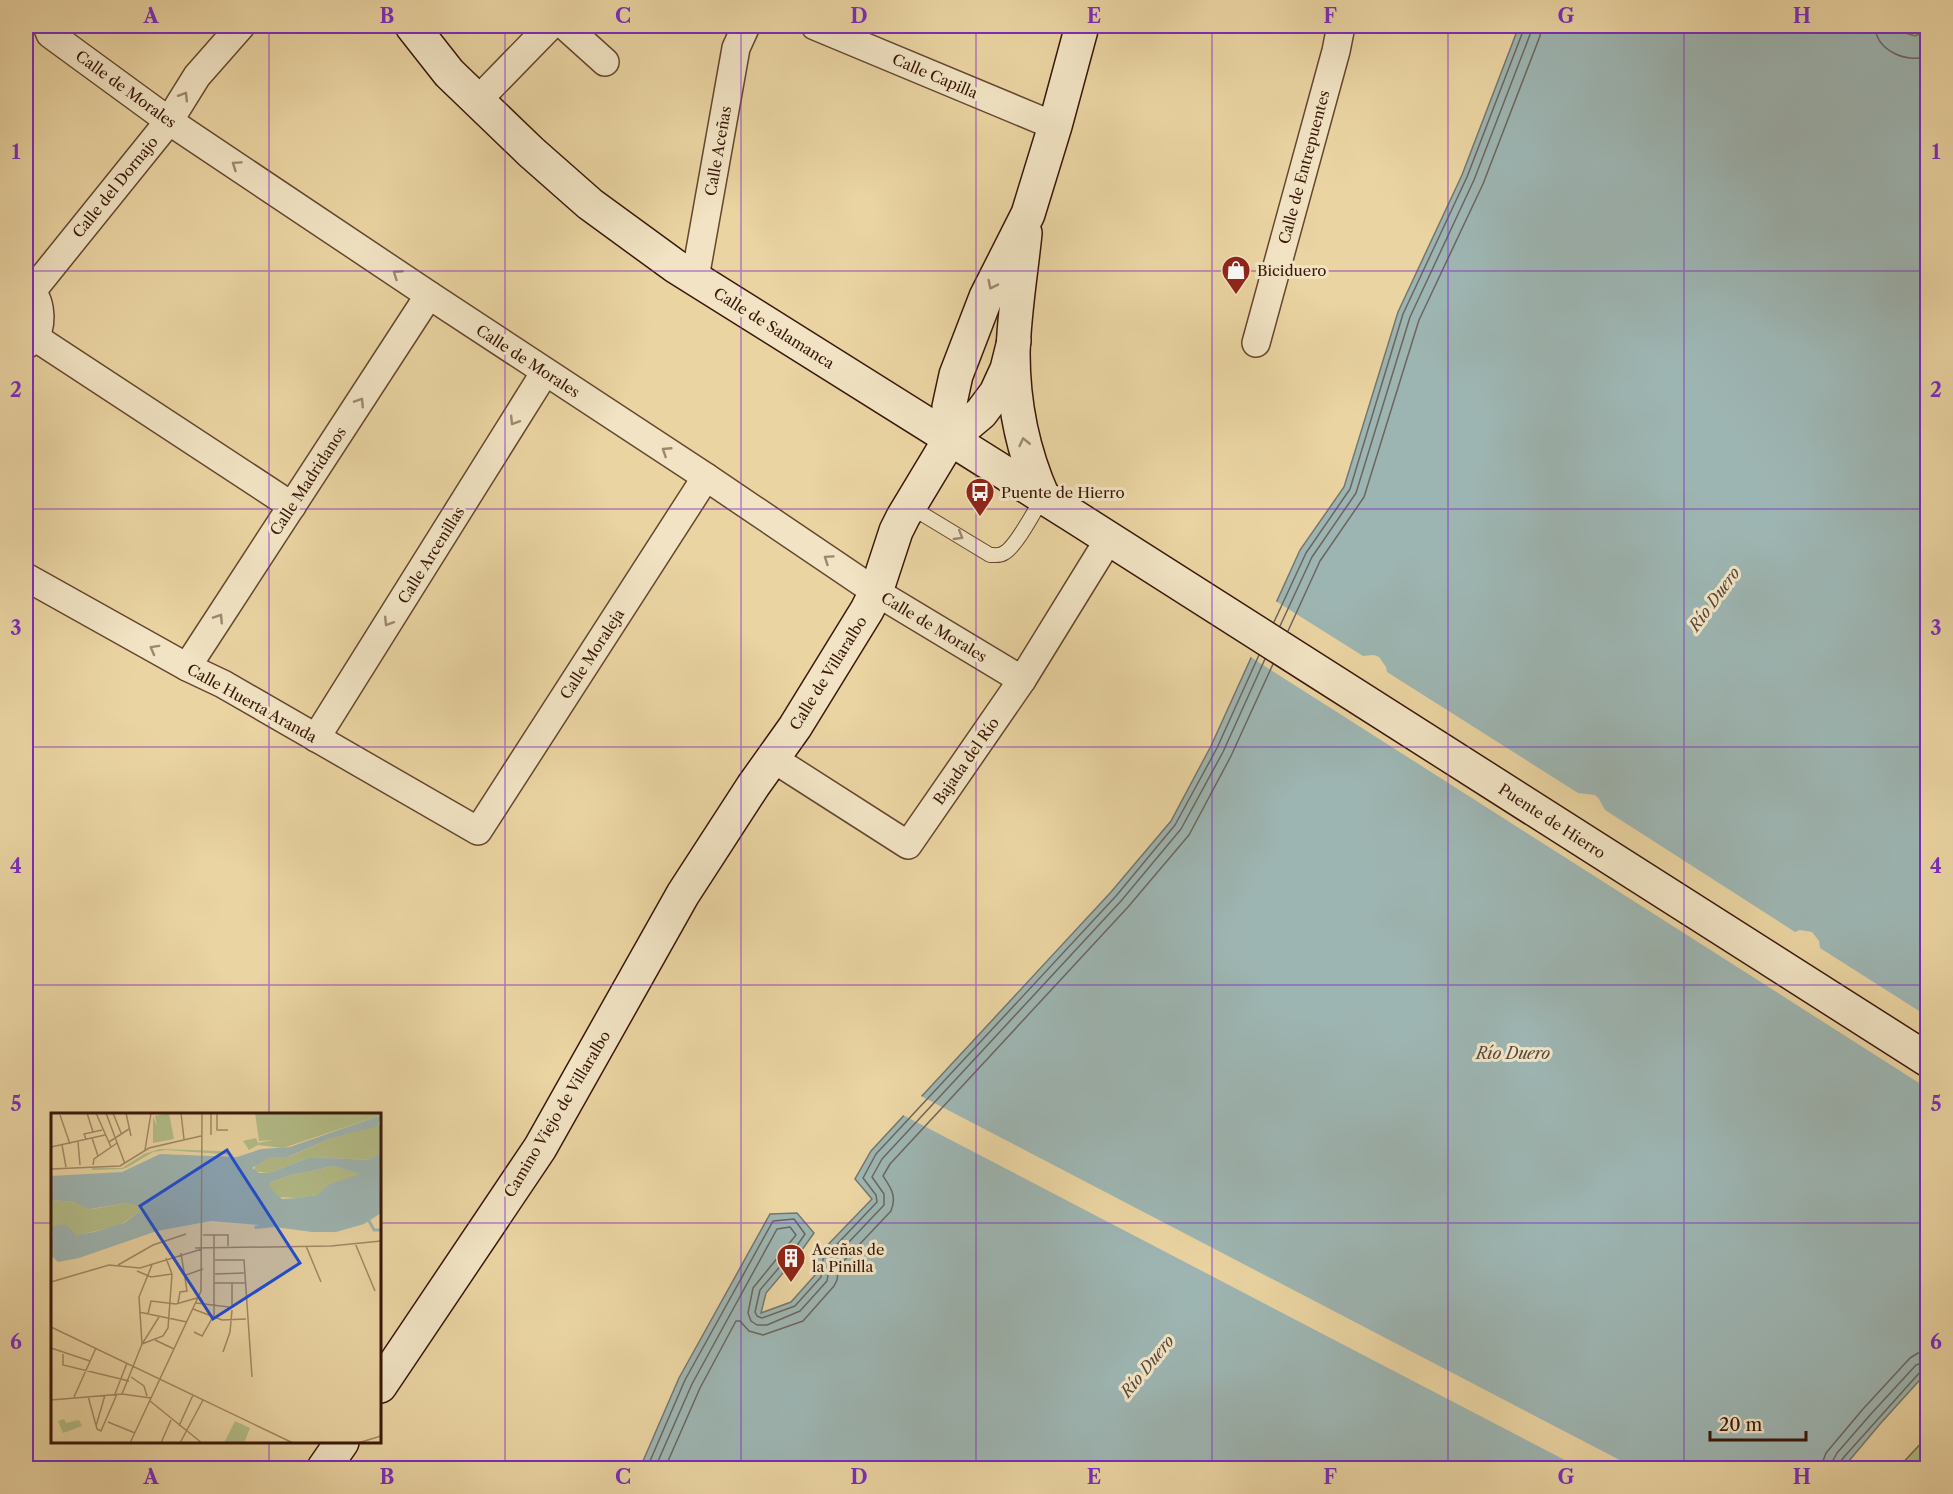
<svg xmlns="http://www.w3.org/2000/svg" width="1953" height="1494" font-family="'Libre Caslon Text',serif">
  <style>
    .green { fill: #b3bd88; stroke: #766a48; stroke-width: 1.5 }
    .water { fill: #9db5b2; stroke: #75766e; stroke-width: 1.5 }
    .pier { fill: #ead4a2 }
    .lines { fill: none; stroke-linecap: round; stroke-linejoin: round }
    .shore { stroke: #6b665e; stroke-width: 1.5 }
    .lane-casing { stroke: #65462f; stroke-width: 16 }
    .street-casing { stroke: #65462f; stroke-width: 30 }
    .secondary-casing { stroke: #391709; stroke-width: 36 }
    .lane { stroke: #f1e3c3; stroke-width: 14 }
    .street { stroke: #f1e3c3; stroke-width: 27 }
    .secondary { stroke: #f1e3c3; stroke-width: 33 }
    .oneway { stroke: #9e876f }
    .grid { fill: none; stroke: #7b2cbf; stroke-width: 1.5; stroke-opacity: 0.55 }
    .labels { text-anchor: middle; dominant-baseline: central; stroke-width: 6; stroke-linejoin: round; paint-order: stroke }
    .street-label { font-size: 15px; fill: #391709; stroke: #f1e3c3 }
    .poi-label { font-size: 15px; fill: #391709; stroke: #f1e3c3; text-anchor: start }
    .water-label { font-size: 16px; font-style: italic; fill: #57463c; stroke: #f1e3c3 }
    .inset-river { fill: none; stroke: #9db5b2; stroke-width: 3 }
    .inset-road { fill: none; stroke: #a38865; stroke-width: 1.5 }
    .view { fill: #1d4ed8; fill-opacity: 0.15; stroke: #1d4ed8; stroke-width: 3 }
    .inset-edge { fill: none; stroke: #391709; stroke-width: 3 }
    .neatline { fill: none; stroke: #7b2cbf; stroke-width: 2 }
    .grid-label { font-size: 20px; text-anchor: middle; font-weight: bold; fill: #7b2cbf }
  </style>
  <rect width="100%" height="100%" fill="#ead4a2"/>
  <filter id="stains"><feTurbulence type="fractalNoise" baseFrequency=".00333" numOctaves="4"/><feColorMatrix values="0 0 0 0 .2 0 0 0 0 .09 0 0 0 0 .02 0 0 0 .5 -.17"/></filter>
  <radialGradient id="worn" r=".72"><stop offset=".6" stop-color="#630" stop-opacity="0"/><stop offset="1" stop-color="#630" stop-opacity=".3"/></radialGradient>
  <g class="green">
    <path d="M 1896,26 L 1927,26 L 1927,31 L 1915,36 L 1901,32 Z"/>
    <path d="M 1927,1437 L 1927,1468 L 1898,1468 Z"/>
  </g>
  <path class="water" d="M 1519,26 L 1896,26 L 1902,32 L 1915,36 L 1927,31 L 1927,1372 L 1880,1424 L 1843,1468 L 640,1468 L 679,1378 L 770,1214 L 797,1213 L 814,1233 L 799,1254 L 766,1293 L 761,1313 L 791,1302 L 816,1274 L 816,1257 L 872,1199 L 855,1179 L 871,1151 L 1111,892 L 1171,821 L 1211,746 L 1300,550 L 1344,487 L 1398,312 L 1462,175 Z"/>
  <g class="pier">
    <path d="M 1274,600 L 1363,656 L 1374,655 L 1379,657 L 1386,667 L 1387,672 L 1578,793 L 1595,795 L 1599,799 L 1605,810 L 1795,932 L 1800,930 L 1812,932 L 1819,941 L 1820,948 L 1927,1016 L 1927,1088 L 1249,656 Z"/>
    <path d="M 919,1095 L 1635,1468 L 1580,1468 L 901,1114 Z"/>
  </g>
  <g class="lines">
    <g class="shore">
      <path d="M 1875,26 C 1876,50 1906,64 1928,56"/>
      <path d="M 1274,622 L 1306,553 L 1350,489 L 1403,314 L 1467,177 L 1525,26"/>
      <path d="M 1280,626 L 1312,557 L 1356,493 L 1410,317 L 1474,180 L 1531,32 L 1532,26"/>
      <path d="M 1288,631 L 1320,561 L 1364,497 L 1419,320 L 1483,184 L 1540,36 L 1541,26"/>
      <path d="M 647,1468 L 685,1380 L 773,1221 L 794,1219 L 805,1234 L 794,1250 L 760,1290 L 755,1312 L 757,1316 L 762,1318 L 795,1306 L 821,1277 L 823,1259 L 877,1202 L 876,1195 L 863,1178 L 876,1154 L 1116,896 L 1175,825 L 1217,748 L 1259,655"/>
      <path d="M 655,1468 L 692,1384 L 777,1229 L 790,1227 L 796,1235 L 753,1288 L 748,1313 L 751,1321 L 757,1325 L 767,1325 L 800,1311 L 827,1281 L 830,1262 L 884,1205 L 884,1194 L 872,1177 L 882,1159 L 1121,901 L 1181,829 L 1223,752 L 1265,659"/>
      <path d="M 665,1468 L 700,1388 L 736,1321 L 740,1321 L 749,1331 L 763,1335 L 803,1321 L 834,1286 L 837,1280 L 839,1266 L 891,1211 C 897,1196 891,1188 883,1176 L 890,1164 L 1128,907 L 1189,835 L 1231,756 L 1273,664"/>
      <path d="M 1822,1468 L 1823,1461 L 1826,1453 L 1863,1409 L 1910,1358 L 1918,1353 L 1928,1352"/>
      <path d="M 1831,1468 L 1832,1462 L 1837,1453 L 1870,1415 L 1916,1365 L 1928,1361"/>
      <path d="M 1839,1468 L 1839,1464 L 1844,1457 L 1921,1371 L 1928,1369"/>
    </g>
    <g class="lane-casing">
      <path id="lane" d="M 909,506 L 990,555 C 995,555 1000,556 1004,553 C 1016,547 1035,510 1043,497"/>
    </g>
    <g class="street-casing">
      <g id="street">
        <path d="M 47,26 L 50,34 L 169,121 L 429,295 L 706,477 L 876,592 L 1022,680"/>
        <path d="M 565,26 L 605,62"/>
        <path d="M 815,26 L 1055,126"/>
        <path d="M 478,100 L 550,26"/>
        <path d="M 695,278 L 736,48 L 746,26"/>
        <path d="M 26,287 C 41,296 43,320 36,336 C 34,340 29,343 26,345"/>
        <path d="M 32,291 L 169,121 L 197,76 L 241,26"/>
        <path d="M 36,338 L 292,506"/>
        <path d="M 1256,343 L 1336,51 L 1341,26"/>
        <path d="M 26,577 L 187,667 L 223,684 L 478,831 L 706,477"/>
        <path d="M 187,667 L 429,295"/>
        <path d="M 316,738 L 545,372"/>
        <path d="M 772,758 L 908,845 L 1022,680 L 1109,539"/>
      </g>
    </g>
    <g class="secondary-casing">
      <g id="secondary">
        <path d="M 412,26 L 449,73 L 531,152 L 590,204 L 675,266 L 1072,515 L 1928,1060"/>
        <path d="M 1025,233 C 1021,273 1014,313 1013,353 C 1013,402 1023,452 1043,497"/>
        <path d="M 950,439 L 949,407 L 956,375 L 986,297 L 1028,214 L 1055,126 L 1082,26"/>
        <path d="M 380,1386 L 540,1148 L 683,894 L 753,786 L 795,727 L 867,610 L 876,592 L 896,531 L 903,517 L 950,439 L 981,413 L 996,393 L 1007,369 L 1014,341"/>
        <path d="M 324,1468 L 342,1442"/>
      </g>
    </g>
    <use href="#lane" class="lane"/>
    <use href="#street" class="street"/>
    <use href="#secondary" class="secondary"/>
  </g>
  <defs><path id="oneway-chevron" d="M-2-3.5L2.5 0L-2 3.5" fill="none" stroke-width="1.6" stroke-linecap="round" stroke-linejoin="round" transform="scale(1.5)"/></defs>
  <g class="oneway">
    <use href="#oneway-chevron" transform="translate(184 96) rotate(-58)"/>
    <use href="#oneway-chevron" transform="translate(236 165) rotate(-146)"/>
    <use href="#oneway-chevron" transform="translate(397 274) rotate(-146)"/>
    <use href="#oneway-chevron" transform="translate(992 285) rotate(116)"/>
    <use href="#oneway-chevron" transform="translate(360 402) rotate(-57)"/>
    <use href="#oneway-chevron" transform="translate(514 421) rotate(122)"/>
    <use href="#oneway-chevron" transform="translate(1024 442) rotate(-103)"/>
    <use href="#oneway-chevron" transform="translate(666 451) rotate(-147)"/>
    <use href="#oneway-chevron" transform="translate(959 536) rotate(31)"/>
    <use href="#oneway-chevron" transform="translate(828 559) rotate(-146)"/>
    <use href="#oneway-chevron" transform="translate(219 618) rotate(-57)"/>
    <use href="#oneway-chevron" transform="translate(388 622) rotate(122)"/>
    <use href="#oneway-chevron" transform="translate(154 649) rotate(-151)"/>
  </g>
  <path class="grid" d="M 269,26 L 269,1114M 505,26 L 505,1468M 741,26 L 741,1468M 976,26 L 976,1468M 1212,26 L 1212,1468M 1448,26 L 1448,1468M 1684,26 L 1684,1468M 26,271 L 1928,271M 26,509 L 1928,509M 26,747 L 1928,747M 26,985 L 1928,985M 26,1223 L 52,1223M 380,1223 L 1928,1223M 269,1442 L 269,1468"/>
  <defs>
    <g id="shop-pin" transform="scale(1.5)"><path d="M0 17L-7.5 6A9.5 9.5 0 1 1 7.5 6Z" fill="#8f2418" stroke="#f1e3c3"/><path d="M-5-2.5h2.3a2.7 3.5 0 0 1 5.4 0H5L5.5 6h-11ZM-1.5-2.5h3a1.5 2.3 0 0 0-3 0Z" fill="#fff"/></g>
    <g id="bus-pin" transform="scale(1.5)"><path d="M0 17L-7.5 6A9.5 9.5 0 1 1 7.5 6Z" fill="#8f2418" stroke="#f1e3c3"/><path d="M-5-6H5V4H4V6H2V4H-2V6H-4V4H-5ZM-3.5-4V0h7V-4ZM-3.5 1.2v1.5H-2V1.2ZM2 1.2v1.5H3.5V1.2Z" fill="#fff"/></g>
    <g id="building-pin" transform="scale(1.5)"><path d="M0 17L-7.5 6A9.5 9.5 0 1 1 7.5 6Z" fill="#8f2418" stroke="#f1e3c3"/><path d="M-4-6H4V6H1V3H-1V6H-4ZM-2.5-4.3h1.7v1.8h-1.7ZM.8-4.3h1.7v1.8H.8ZM-2.5-1h1.7V.8h-1.7ZM.8-1h1.7V.8H.8Z" fill="#fff"/></g>
  </defs>
  <g fill-rule="evenodd">
    <use href="#shop-pin" x="1236" y="270"/>
    <use href="#bus-pin" x="980" y="492"/>
    <use href="#building-pin" x="791" y="1258"/>
  </g>
  <g class="labels">
    <g class="street-label">
      <text transform="translate(935 76) rotate(23)">Calle Capilla</text>
      <text transform="translate(126 89) rotate(36)">Calle de Morales</text>
      <text transform="translate(718 151) rotate(-80)">Calle Aceñas</text>
      <text transform="translate(1304 167) rotate(-75)">Calle de Entrepuentes</text>
      <text transform="translate(115 187) rotate(-51)">Calle del Dornajo</text>
      <text transform="translate(774 328) rotate(32)">Calle de Salamanca</text>
      <text transform="translate(528 361) rotate(33)">Calle de Morales</text>
      <text transform="translate(308 481) rotate(-57)">Calle Madridanos</text>
      <text transform="translate(431 555) rotate(-58)">Calle Arcenillas</text>
      <text transform="translate(934 627) rotate(31)">Calle de Morales</text>
      <text transform="translate(592 654) rotate(-57)">Calle Moraleja</text>
      <text transform="translate(828 673) rotate(-58)">Calle de Villaralbo</text>
      <text transform="translate(252 703) rotate(29)">Calle Huerta Aranda</text>
      <text transform="translate(966 761) rotate(-55)">Bajada del Río</text>
      <text transform="translate(1552 821) rotate(33)">Puente de Hierro</text>
      <text transform="translate(557 1114) rotate(-59)">Camino Viejo de Villaralbo</text>
    </g>
    <g class="poi-label">
      <text x="1257" y="270">Biciduero</text>
      <text x="1001" y="492">Puente de Hierro</text>
      <text x="812" y="1249">Aceñas de<tspan x="812" dy="17">la Pinilla</tspan></text>
    </g>
    <g class="water-label">
      <text transform="translate(1714 599) rotate(-54)">Río Duero</text>
      <text x="1513" y="1053">Río Duero</text>
      <text transform="translate(1147 1366) rotate(-51)">Río Duero</text>
    </g>
  </g>
  <g transform="translate(51 1113)">
    <rect width="330" height="330" fill="#ead4a2"/>
    <path d="M 118,0 L 123,26 L 102,30 L 102,4 L 106,13 L 104,3 ZM 204,0 L 330,0 L 330,2 L 232,35 L 207,32 L 198,37 L 192,28 L 205,25 L 207,30 L 222,27 L 208,28 ZM 330,11 L 330,40 L 319,47 L 260,44 L 218,60 L 202,58 L 205,52 L 220,44 L 238,44 L 278,26 ZM 109,36 L 169,38 L 184,42 L 115,37 L 102,39 L 77,54 L 72,56 L 42,57 L 40,55 L 71,55 L 93,41 ZM 283,53 L 310,61 L 266,82 L 246,85 L 225,84 L 217,74 L 220,69 L 237,63 ZM 0,87 L 23,89 L 42,96 L 75,90 L 93,95 L 69,112 L 28,122 L 0,118 ZM 13,306 L 15,310 L 28,307 L 31,313 L 12,320 L 7,308 ZM 184,308 L 199,315 L 193,330 L 173,330 Z" fill="#b3bd88"/>
    <path d="M 330,2 L 327,13 L 278,26 L 237,44 L 220,44 L 201,55 L 208,60 L 218,60 L 260,44 L 318,47 L 330,40 L 330,100 L 313,111 L 285,119 L 261,119 L 224,114 L 204,116 L 203,113 L 209,112 L 160,108 L 106,118 L 28,145 L 7,149 L 0,142 L 2,113 L 14,111 L 26,122 L 43,119 L 73,110 L 93,95 L 75,90 L 39,96 L 23,89 L 0,87 L 0,63 L 71,59 L 109,41 L 186,44 L 210,36 L 239,34 ZM 283,53 L 309,61 L 279,71 L 266,82 L 246,85 L 231,86 L 218,74 L 220,69 L 237,63 Z" fill="#9db5b2" fill-rule="evenodd"/>
    <path class="inset-river" d="M 317,106 L 323,117 L 330,117"/>
    <path class="inset-road" d="M 36,0 L 42,19M 45,0 L 60,34M 55,0 L 74,51M 62,0 L 70,20M 75,0 L 80,23M 130,0 L 133,26M 160,0 L 160,22M 166,0 L 166,17 L 177,17M 9,2 L 19,31M 41,25 L 47,43M 35,26 L 33,21 L 51,17M 27,29 L 29,52M 58,29 L 78,16M 11,32 L 15,54M 0,34 L 54,22M 94,37 L 100,0M 42,52 L 43,46 L 66,30M 0,56 L 69,53 L 98,35 L 150,23M 152,122 L 177,122 L 177,133M 304,130 L 324,178M 255,133 L 270,169M 144,135 L 280,133 L 330,128M 164,147 L 193,147 L 201,264M 67,152 L 102,132 L 135,121M 86,158 L 100,164 L 121,161M 164,161 L 193,160M 135,162 L 152,156M 0,169 L 58,152 L 89,155 L 151,136M 163,170 L 194,170M 127,190 L 129,179 L 136,178 L 130,140M 145,190 L 178,194M 181,192 L 181,170M 142,196 L 171,207 L 195,206M 88,199 L 136,209M 97,201 L 100,188 L 125,191 L 146,185M 0,214 L 242,330M 143,219 L 151,223 L 163,202 L 163,122M 104,227 L 123,236M 91,231 L 112,223 L 117,215 L 121,161 L 115,145M 91,231 L 88,184 L 101,152M 0,235 L 39,248M 172,239 L 179,219 L 181,197M 12,241 L 12,252 L 78,268M 80,264 L 93,273 L 96,283M 64,281 L 76,250M 71,281 L 91,231 L 108,204M 37,283 L 46,316 L 50,318 L 66,281M 23,284 L 45,235M 0,287 L 71,281 L 100,285M 99,288 L 151,330M 57,309 L 84,320M 45,313 L 54,282M 128,313 L 142,282M 79,330 L 150,178 L 151,0M 110,330 L 120,307M 129,330 L 152,287M 307,330 L 330,323"/>
    <path class="view" d="M 176,37 L 249,150 L 162,206 L 89,93 Z"/>
    <rect width="330" height="330" class="inset-edge"/>
  </g>
  <rect width="1953" height="1494" fill="none" stroke="#ead4a2" stroke-width="66"/>
  <path d="M1710 1431v9h96v-9" fill="none" stroke="#391709" stroke-width="3"/>
  <text x="1719" y="1431" font-size="18" fill="#391709" stroke="#f1e3c3" stroke-width="4.5" paint-order="stroke">20 m</text>
  <rect x="33" y="33" width="1887" height="1428" class="neatline"/>
  <g class="grid-label">
    <text x="151" y="23">A</text>
    <text x="387" y="23">B</text>
    <text x="623" y="23">C</text>
    <text x="859" y="23">D</text>
    <text x="1094" y="23">E</text>
    <text x="1330" y="23">F</text>
    <text x="1566" y="23">G</text>
    <text x="1802" y="23">H</text>
    <text x="16" y="159">1</text>
    <text x="1936" y="159">1</text>
    <text x="16" y="397">2</text>
    <text x="1936" y="397">2</text>
    <text x="16" y="635">3</text>
    <text x="1936" y="635">3</text>
    <text x="16" y="873">4</text>
    <text x="1936" y="873">4</text>
    <text x="16" y="1111">5</text>
    <text x="1936" y="1111">5</text>
    <text x="16" y="1349">6</text>
    <text x="1936" y="1349">6</text>
    <text x="151" y="1484">A</text>
    <text x="387" y="1484">B</text>
    <text x="623" y="1484">C</text>
    <text x="859" y="1484">D</text>
    <text x="1094" y="1484">E</text>
    <text x="1330" y="1484">F</text>
    <text x="1566" y="1484">G</text>
    <text x="1802" y="1484">H</text>
  </g>
  <rect width="100%" height="100%" filter="url(#stains)"/>
  <rect width="100%" height="100%" fill="url(#worn)"/>
</svg>
